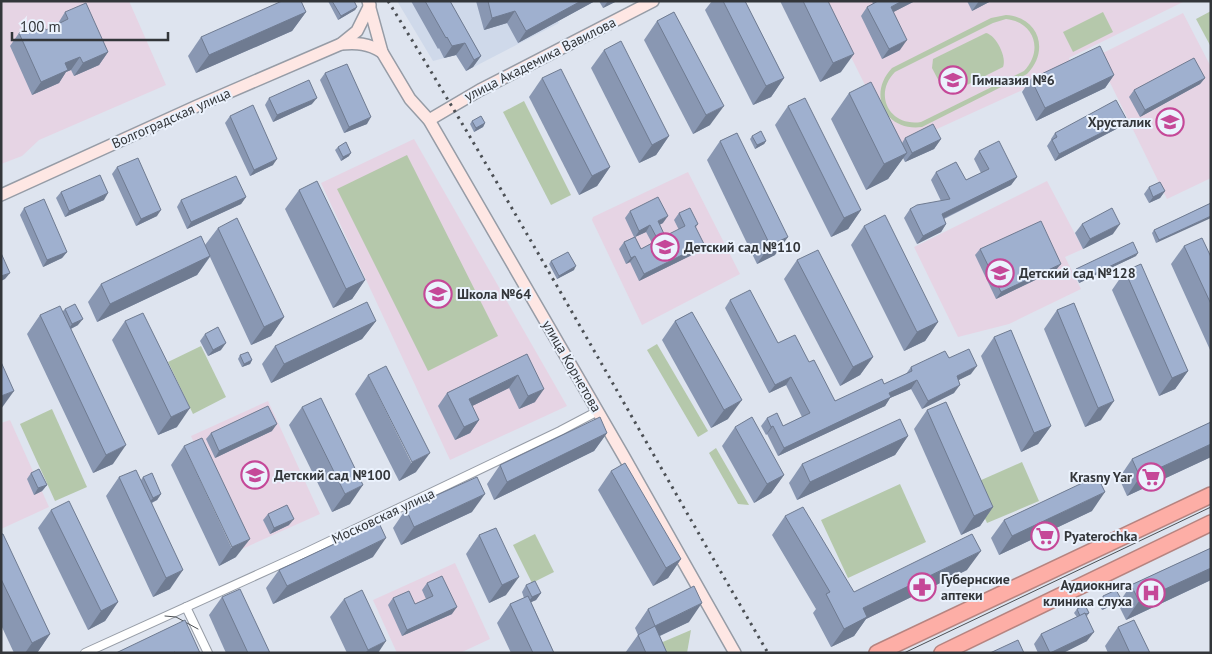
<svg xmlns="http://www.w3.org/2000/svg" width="1212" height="654" font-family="'PT Sans',sans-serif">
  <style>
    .built { fill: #cfd9ea }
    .education { fill: #e6d4e4 }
    .green { fill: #b5c8ab; fill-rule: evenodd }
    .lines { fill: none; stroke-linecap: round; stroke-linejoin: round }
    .street-casing { stroke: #969ca6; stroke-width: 10 }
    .secondary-casing { stroke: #969ca6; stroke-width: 14 }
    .highway-casing { stroke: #b68480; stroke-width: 18 }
    .street { stroke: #fff; stroke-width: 8 }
    .secondary { stroke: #fee7e4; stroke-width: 11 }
    .highway { stroke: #fdaea6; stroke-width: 15 }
    .tram { stroke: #4c5055; stroke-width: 1 }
    .rail { stroke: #4c5055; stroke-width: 3; stroke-dasharray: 2.5 5; stroke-linecap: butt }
    .wall { fill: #8997b2; fill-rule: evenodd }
    .shaded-wall { fill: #6f7b91 }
    .building { fill: #9fb0cf; stroke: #6f7b91 }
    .labels { text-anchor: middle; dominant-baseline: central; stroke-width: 4; stroke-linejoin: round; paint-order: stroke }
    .street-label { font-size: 14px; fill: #33363a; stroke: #ebf2fd }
    .poi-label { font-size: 14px; font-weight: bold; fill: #33363a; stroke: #ebf2fd; text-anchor: start }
  </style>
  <rect width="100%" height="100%" fill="#dee4ef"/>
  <path class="built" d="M 397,1 L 595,1 L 558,21 L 559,23 L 466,71 L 456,55 L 433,61 Z"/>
  <g class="education">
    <path d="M 1,1 L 129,1 L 166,85 L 39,140 L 22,156 L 1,164 Z"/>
    <path d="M 823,1 L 1185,1 L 1069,58 L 1073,67 L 926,134 L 895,145 Z"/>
    <path d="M 1183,13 L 1211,67 L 1211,178 L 1167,199 L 1097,56 Z"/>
    <path d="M 414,139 L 567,406 L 450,460 L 321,183 Z"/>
    <path d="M 688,172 L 740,274 L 642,325 L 592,220 L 593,217 Z"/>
    <path d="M 1047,181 L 1083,249 L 1065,257 L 1081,289 L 1009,324 L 958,337 L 914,247 Z"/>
    <path d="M 268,401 L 320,514 L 242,549 L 191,436 Z"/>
    <path d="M 10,420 L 49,507 L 1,529 L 1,423 Z"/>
    <path d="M 455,563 L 490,639 L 460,653 L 397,653 L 373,600 Z"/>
  </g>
  <g class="green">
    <path d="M 1211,11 L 1211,47 L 1196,19 Z"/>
    <path d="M 1103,12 L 1113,32 L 1073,52 L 1063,32 Z"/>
    <path d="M 1006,15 C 1039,17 1050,51 1027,74 L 922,127 C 885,132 867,94 892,68 L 991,18 ZM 1006,19 C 1034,22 1044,50 1024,71 L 921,122 C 889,127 873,94 895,72 L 993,23 Z"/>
    <path d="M 986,33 C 996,35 1007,57 1003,67 L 953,92 L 950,93 L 944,91 L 932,68 L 933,59 Z"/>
    <path d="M 524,101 L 571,195 L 551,205 L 503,112 Z"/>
    <path d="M 407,155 L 498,336 L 428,371 L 337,189 Z"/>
    <path d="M 657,344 L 708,431 L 698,437 L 647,350 Z"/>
    <path d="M 201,346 L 226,397 L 193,414 L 168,362 Z"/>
    <path d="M 52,409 L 87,487 L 55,501 L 20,424 Z"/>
    <path d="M 716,448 L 749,505 L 738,504 L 709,453 Z"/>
    <path d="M 1022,462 L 1039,501 L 987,523 L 970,485 Z"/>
    <path d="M 900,484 L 926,542 L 848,578 L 821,520 Z"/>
    <path d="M 535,534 L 554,572 L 532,583 L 513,545 Z"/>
    <path d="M 691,630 L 687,653 L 654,653 L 651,647 Z"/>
  </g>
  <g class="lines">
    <g class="street-casing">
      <g id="street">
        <path d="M 186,607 L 208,653"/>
        <path d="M 85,653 L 305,553 L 560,431 L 598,411"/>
      </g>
    </g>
    <g class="secondary-casing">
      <g id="secondary">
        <path d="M 368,1 L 382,52 L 410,99 L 429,120 L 623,455 L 735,653"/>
        <path d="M 341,44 C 357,43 368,43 382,52"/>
        <path d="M 429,120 L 480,90 L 653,1"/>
        <path d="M 1,195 L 197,106 L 341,44 L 357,31 L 370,5"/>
      </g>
    </g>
    <g class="highway-casing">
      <g id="highway">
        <path d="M 877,653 L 1211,495"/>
        <path d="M 942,653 L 1211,523"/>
      </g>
    </g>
    <use href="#street" class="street"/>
    <use href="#secondary" class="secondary"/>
    <use href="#highway" class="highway"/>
    <g class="tram">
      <path d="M 165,616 L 176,617 L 198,629"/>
      <path d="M 904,653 L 1211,507"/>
    </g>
    <path class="rail" d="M 388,1 C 520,215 641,436 768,653"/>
  </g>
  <g class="wall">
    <path d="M 328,1 L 354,1 L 357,7 L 355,10 L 338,20 Z"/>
    <path d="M 411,1 L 450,1 L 481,56 L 473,67 L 466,71 L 456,55 L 444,58 L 439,48 L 438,49 Z"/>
    <path d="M 476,1 L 595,1 L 518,43 L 507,23 L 484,30 Z"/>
    <path d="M 599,1 L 617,1 L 603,8 Z"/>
    <path d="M 712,1 L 745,1 L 784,78 L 771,97 L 753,105 L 705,10 Z"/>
    <path d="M 780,1 L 828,1 L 841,72 L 820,82 Z"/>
    <path d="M 872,1 L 915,1 L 893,12 L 900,50 L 882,59 L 861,16 L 867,7 L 873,4 Z"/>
    <path d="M 967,1 L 991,1 L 972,11 Z"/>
    <path d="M 65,12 L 108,52 L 99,65 L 74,76 L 71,70 L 66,72 L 59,83 L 32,95 L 10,46 L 19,33 L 46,30 L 57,25 Z"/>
    <path d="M 306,12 L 292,31 L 196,73 L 188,56 L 201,37 Z"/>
    <path d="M 674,12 L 710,125 L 693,134 L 644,40 L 657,21 Z"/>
    <path d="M 604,50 L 669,136 L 656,155 L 639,163 L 591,68 Z"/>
    <path d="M 325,73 L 367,124 L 344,133 L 320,80 Z"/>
    <path d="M 1114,75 L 1105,88 L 1036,121 L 1022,92 L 1031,79 Z"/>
    <path d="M 542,78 L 610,167 L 597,186 L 579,195 L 529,97 Z"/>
    <path d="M 1205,78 L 1200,84 L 1140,117 L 1129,97 L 1134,90 Z"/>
    <path d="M 849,93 L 902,143 L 905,138 L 941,139 L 934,149 L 905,162 L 903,158 L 888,179 L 866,190 L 831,119 Z"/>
    <path d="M 269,98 L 312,104 L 273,122 L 265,105 Z"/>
    <path d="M 788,106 L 861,210 L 848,229 L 831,237 L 775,125 Z"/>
    <path d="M 230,116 L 273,165 L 250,176 L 225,123 Z"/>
    <path d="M 472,121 L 485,123 L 483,127 L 474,132 L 470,124 Z"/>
    <path d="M 1122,126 L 1055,161 L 1047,146 L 1051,140 L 1051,139 L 1055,133 Z"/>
    <path d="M 737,133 L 775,255 L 757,264 L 707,160 L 720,141 Z"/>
    <path d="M 752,136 L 766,141 L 764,144 L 755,149 L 750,139 Z"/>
    <path d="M 338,147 L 349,156 L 341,161 L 335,150 Z"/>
    <path d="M 979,151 L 1017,177 L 1011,185 L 944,219 L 946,224 L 941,232 L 917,244 L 904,218 L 910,209 L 941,201 L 931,180 L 936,172 L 966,180 L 981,173 L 974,159 Z"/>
    <path d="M 117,167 L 157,216 L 136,226 L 112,174 Z"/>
    <path d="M 1149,187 L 1165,191 L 1160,198 L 1149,203 L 1144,194 Z"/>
    <path d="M 299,190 L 365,280 L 352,299 L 333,308 L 285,209 Z"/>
    <path d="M 61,192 L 104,200 L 65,217 L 56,198 Z"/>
    <path d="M 246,197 L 241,204 L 187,229 L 177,207 L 181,200 Z"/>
    <path d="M 1211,203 L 1156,243 L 1152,233 L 1154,230 Z"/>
    <path d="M 24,208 L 67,252 L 62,258 L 43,267 L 20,215 Z"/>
    <path d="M 630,211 L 663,223 L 659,225 L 665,236 L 679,230 L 674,220 L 679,213 L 698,224 L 696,227 L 700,251 L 639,281 L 630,262 L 626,264 L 619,249 L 624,242 L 634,237 L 625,218 ZM 646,232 L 652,243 L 641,249 L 635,237 Z"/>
    <path d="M 1082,224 L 1113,234 L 1083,249 L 1075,233 Z"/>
    <path d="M 864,226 L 938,322 L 925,341 L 904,351 L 851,245 Z"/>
    <path d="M 218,228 L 284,317 L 271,336 L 251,345 L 210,257 L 197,275 L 97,322 L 88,302 L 101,284 L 205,245 Z"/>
    <path d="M 1184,246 L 1211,257 L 1211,352 L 1171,264 Z"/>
    <path d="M 980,249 L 1056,270 L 996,299 L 975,255 Z"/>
    <path d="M 1136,256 L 1079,283 L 1074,272 L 1076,269 Z"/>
    <path d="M 797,260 L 873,357 L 860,375 L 840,386 L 784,279 Z"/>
    <path d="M 551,261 L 574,270 L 557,279 L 549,264 Z"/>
    <path d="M 1125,271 L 1188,371 L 1175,389 L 1159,396 L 1112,290 Z"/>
    <path d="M 730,300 L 778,343 L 809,362 L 835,401 L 884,384 L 906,374 L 911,367 L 949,358 L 971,374 L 958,380 L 954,393 L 922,409 L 911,389 L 890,398 L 885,406 L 778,456 L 767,434 L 766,435 L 761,426 L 767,418 L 783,426 L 802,417 L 786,385 L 769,393 L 725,308 Z"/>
    <path d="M 1074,303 L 1101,420 L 1085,427 L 1044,329 L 1057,310 Z"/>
    <path d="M 65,309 L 78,325 L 71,329 L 113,464 L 93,473 L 27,334 L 40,315 L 63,311 Z"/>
    <path d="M 692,312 L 728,419 L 711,428 L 662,340 L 675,321 Z"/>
    <path d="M 125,321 L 177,427 L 158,435 L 112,340 Z"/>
    <path d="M 376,321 L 362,339 L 271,383 L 262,364 L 275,346 Z"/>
    <path d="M 205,334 L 221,350 L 208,356 L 200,341 Z"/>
    <path d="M 994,337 L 1051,426 L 1038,444 L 1021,452 L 981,356 Z"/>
    <path d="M 527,354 L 535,402 L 519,409 L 509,388 L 472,406 L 479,420 L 470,433 L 455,440 L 438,406 L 447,393 Z"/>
    <path d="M 240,355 L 252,360 L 250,364 L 242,367 L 238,359 Z"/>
    <path d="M 368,375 L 416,472 L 399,481 L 355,394 Z"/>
    <path d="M 302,407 L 350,504 L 332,512 L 289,425 Z"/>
    <path d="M 927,410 L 993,507 L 980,526 L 961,535 L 914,429 Z"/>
    <path d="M 1211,422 L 1211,457 L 1127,496 L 1119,478 L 1132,459 Z"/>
    <path d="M 735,427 L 784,475 L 771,493 L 754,503 L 722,446 Z"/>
    <path d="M 272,431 L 215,458 L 206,439 L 211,433 Z"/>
    <path d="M 607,433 L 594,451 L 494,500 L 487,484 L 500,465 Z"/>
    <path d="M 908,436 L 895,455 L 797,500 L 789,483 L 802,464 Z"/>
    <path d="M 184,446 L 236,557 L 219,566 L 171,465 Z"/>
    <path d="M 611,471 L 681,559 L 668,578 L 653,586 L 598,490 Z"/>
    <path d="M 31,473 L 47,485 L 42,491 L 34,495 L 27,479 Z"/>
    <path d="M 119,477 L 141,480 L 143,477 L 161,494 L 157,500 L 152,503 L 170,589 L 153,597 L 106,496 Z"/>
    <path d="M 406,509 L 472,512 L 401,545 L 393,528 Z"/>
    <path d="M 51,510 L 118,602 L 105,621 L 88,630 L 38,528 Z"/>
    <path d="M 1092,511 L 999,555 L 991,538 L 1004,520 Z"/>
    <path d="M 268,514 L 289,525 L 270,534 L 263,520 Z"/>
    <path d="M 785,516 L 854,592 L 967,570 L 866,619 L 854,636 L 831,647 L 813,613 L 816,609 L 772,535 Z"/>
    <path d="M 496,528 L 506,595 L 489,603 L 466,554 L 479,535 Z"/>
    <path d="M 1,534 L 50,634 L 37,653 L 14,653 L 1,625 Z"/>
    <path d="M 1211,548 L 1211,580 L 1126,620 L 1118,604 L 1131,585 Z"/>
    <path d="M 373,557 L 273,604 L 266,588 L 279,570 Z"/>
    <path d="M 427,583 L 452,614 L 402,636 L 388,605 L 393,598 L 415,604 L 426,599 L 422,590 Z"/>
    <path d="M 526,585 L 541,593 L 536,600 L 531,602 L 554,653 L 511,653 L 497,623 L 510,604 L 524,598 L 522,592 Z"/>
    <path d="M 1103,596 L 1115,604 L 1102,610 L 1098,603 Z"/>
    <path d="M 222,597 L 270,653 L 226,653 L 209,615 Z"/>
    <path d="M 344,599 L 378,653 L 347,653 L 330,617 Z"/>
    <path d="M 648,609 L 689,622 L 660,636 L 667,653 L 625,653 L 638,635 L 635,628 Z"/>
    <path d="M 1077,609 L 1089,613 L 1087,616 L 1087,641 L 1063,653 L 1038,653 L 1034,644 L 1041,634 L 1077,617 L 1074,613 Z"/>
    <path d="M 1118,627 L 1150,653 L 1108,653 L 1105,646 Z"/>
  </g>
  <g class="shaded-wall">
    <path d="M 581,1 L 595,1 L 518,43 L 526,31 Z"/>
    <path d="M 608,1 L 617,1 L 603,8 Z"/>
    <path d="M 902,1 L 915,1 L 884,17 L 891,7 Z"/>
    <path d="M 979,1 L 991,1 L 972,11 Z"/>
    <path d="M 357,7 L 355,10 L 338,20 L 341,16 Z"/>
    <path d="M 515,11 L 507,23 L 484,30 L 492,18 Z"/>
    <path d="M 306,12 L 292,31 L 196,73 L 209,55 Z"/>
    <path d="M 907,40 L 900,50 L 882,59 L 889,49 Z"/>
    <path d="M 465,43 L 456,55 L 444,58 L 452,46 Z"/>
    <path d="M 108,52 L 99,65 L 74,76 L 83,63 Z"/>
    <path d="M 854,54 L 841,72 L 820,82 L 833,63 Z"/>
    <path d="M 481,56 L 473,67 L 466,71 L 474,60 Z"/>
    <path d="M 80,57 L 71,70 L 66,72 L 59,83 L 32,95 L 41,82 L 65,63 Z"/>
    <path d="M 1114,75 L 1105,88 L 1036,121 L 1045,108 Z"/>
    <path d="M 784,78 L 771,97 L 753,105 L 766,86 Z"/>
    <path d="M 1205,78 L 1200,84 L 1140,117 L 1145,110 Z"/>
    <path d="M 317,98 L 312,104 L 273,122 L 277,115 Z"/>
    <path d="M 724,106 L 710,125 L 693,134 L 706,115 Z"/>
    <path d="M 371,117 L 367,124 L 344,133 L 349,127 Z"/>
    <path d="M 1127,120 L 1122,126 L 1055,161 L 1059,154 Z"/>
    <path d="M 485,123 L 483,127 L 474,132 L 476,128 Z"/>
    <path d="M 669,136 L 656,155 L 639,163 L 652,145 Z"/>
    <path d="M 941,139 L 934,149 L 905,162 L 912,153 Z"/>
    <path d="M 766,141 L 764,144 L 755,149 L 757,145 Z"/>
    <path d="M 351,153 L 349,156 L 341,161 L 343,157 Z"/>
    <path d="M 907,153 L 888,179 L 866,190 L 884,164 Z"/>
    <path d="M 277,159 L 273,165 L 250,176 L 254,170 Z"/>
    <path d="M 610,167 L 597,186 L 579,195 L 592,176 Z"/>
    <path d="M 1017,177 L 1011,185 L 936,222 L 942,214 Z"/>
    <path d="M 1165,191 L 1160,198 L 1149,203 L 1153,197 Z"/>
    <path d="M 108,193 L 104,200 L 65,217 L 69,211 Z"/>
    <path d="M 246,197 L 241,204 L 187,229 L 191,222 Z"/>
    <path d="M 161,210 L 157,216 L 136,226 L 141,219 Z"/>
    <path d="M 861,210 L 848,229 L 831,237 L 844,218 Z"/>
    <path d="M 668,216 L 663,223 L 653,228 L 658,221 Z"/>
    <path d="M 1211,216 L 1211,218 L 1156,243 L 1159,240 Z"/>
    <path d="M 946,224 L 941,232 L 917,244 L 923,236 Z"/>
    <path d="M 1120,224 L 1113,234 L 1083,249 L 1090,239 Z"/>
    <path d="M 650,225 L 646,232 L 635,237 L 639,231 Z"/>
    <path d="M 788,237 L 775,255 L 757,264 L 770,245 Z"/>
    <path d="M 704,244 L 700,251 L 639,281 L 644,274 Z"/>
    <path d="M 67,252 L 62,258 L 43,267 L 47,260 Z"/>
    <path d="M 1138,253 L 1136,256 L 1079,283 L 1081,280 Z"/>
    <path d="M 210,256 L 197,275 L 97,322 L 110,304 Z"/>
    <path d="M 635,256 L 630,262 L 626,264 L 631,258 Z"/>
    <path d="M 1061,264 L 1056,270 L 996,299 L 1001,292 Z"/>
    <path d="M 576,266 L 574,270 L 557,279 L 559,276 Z"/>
    <path d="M 10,273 L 5,279 L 1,281 L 1,276 Z"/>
    <path d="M 365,280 L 352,299 L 333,308 L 346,289 Z"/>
    <path d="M 284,317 L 271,336 L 251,345 L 264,327 Z"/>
    <path d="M 83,319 L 78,325 L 68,330 L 72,324 Z"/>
    <path d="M 376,321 L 362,339 L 271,383 L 284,364 Z"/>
    <path d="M 938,322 L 925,341 L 904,351 L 917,332 Z"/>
    <path d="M 226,343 L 221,350 L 208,356 L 213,350 Z"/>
    <path d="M 873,357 L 860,375 L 840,386 L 853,367 Z"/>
    <path d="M 252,360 L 250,364 L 242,367 L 244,364 Z"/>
    <path d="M 977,366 L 971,374 L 951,384 L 957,376 Z"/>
    <path d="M 1188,371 L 1175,389 L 1159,396 L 1172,378 Z"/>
    <path d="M 518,375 L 509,388 L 460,412 L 469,399 Z"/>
    <path d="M 791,377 L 786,385 L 769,393 L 775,385 Z"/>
    <path d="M 917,380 L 911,389 L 890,398 L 885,406 L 778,456 L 784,448 L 889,393 Z"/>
    <path d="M 960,385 L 954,393 L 922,409 L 928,401 Z"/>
    <path d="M 544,389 L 535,402 L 519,409 L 528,396 Z"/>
    <path d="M 14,391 L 1,409 L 1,396 Z"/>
    <path d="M 742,400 L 728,419 L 711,428 L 724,410 Z"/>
    <path d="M 1114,401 L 1101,420 L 1085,427 L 1098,408 Z"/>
    <path d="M 190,408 L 177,427 L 158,435 L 171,417 Z"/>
    <path d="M 479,420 L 470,433 L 455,440 L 464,427 Z"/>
    <path d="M 277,424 L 272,431 L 215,458 L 219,451 Z"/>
    <path d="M 773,426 L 767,434 L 766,435 L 771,427 Z"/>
    <path d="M 1051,426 L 1038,444 L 1021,452 L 1034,433 Z"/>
    <path d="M 607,433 L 594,451 L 494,500 L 507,482 Z"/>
    <path d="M 908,436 L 895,455 L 797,500 L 810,482 Z"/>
    <path d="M 1211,444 L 1211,457 L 1127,496 L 1140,477 Z"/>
    <path d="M 126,445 L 113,464 L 93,473 L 106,455 Z"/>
    <path d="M 430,453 L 416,472 L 399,481 L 412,462 Z"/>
    <path d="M 784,475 L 771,493 L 754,503 L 767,484 Z"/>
    <path d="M 47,485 L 42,491 L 34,495 L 38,488 Z"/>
    <path d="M 363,485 L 350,504 L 332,512 L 345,494 Z"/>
    <path d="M 1105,492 L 1092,511 L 999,555 L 1012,536 Z"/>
    <path d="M 161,494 L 157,500 L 148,504 L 153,498 Z"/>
    <path d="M 485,494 L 472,512 L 401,545 L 414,527 Z"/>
    <path d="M 993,507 L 980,526 L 961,535 L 974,516 Z"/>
    <path d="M 294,519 L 289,525 L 270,534 L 274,528 Z"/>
    <path d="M 386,538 L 373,557 L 273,604 L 287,586 Z"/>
    <path d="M 250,539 L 236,557 L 219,566 L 232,547 Z"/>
    <path d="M 981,551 L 967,570 L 866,619 L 854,636 L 831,647 L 844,629 L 863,608 Z"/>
    <path d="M 681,559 L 668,578 L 653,586 L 666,568 Z"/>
    <path d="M 1211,568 L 1211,580 L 1126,620 L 1139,601 Z"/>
    <path d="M 183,570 L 170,589 L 153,597 L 166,578 Z"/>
    <path d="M 519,577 L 506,595 L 489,603 L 502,585 Z"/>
    <path d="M 541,593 L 536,600 L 527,604 L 532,597 Z"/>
    <path d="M 1120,597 L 1115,604 L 1102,610 L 1106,604 Z"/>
    <path d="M 118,602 L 105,621 L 88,630 L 101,611 Z"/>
    <path d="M 702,603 L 689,622 L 642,644 L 655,626 Z"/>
    <path d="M 457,607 L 452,614 L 402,636 L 407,630 Z"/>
    <path d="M 1094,632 L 1087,641 L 1063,653 L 1050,653 Z"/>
    <path d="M 50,634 L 37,653 L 25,653 L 32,643 Z"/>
    <path d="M 386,641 L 378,653 L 365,653 L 368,650 Z"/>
  </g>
  <g class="building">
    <path d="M 282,1 L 301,1 L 306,12 L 209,55 L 201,37 Z"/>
    <path d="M 332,1 L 354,1 L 357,7 L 341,16 Z"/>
    <path d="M 425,1 L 450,1 L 481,56 L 474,60 L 465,43 L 452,46 L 447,37 L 446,38 Z"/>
    <path d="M 488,1 L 581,1 L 526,31 L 515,11 L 492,18 Z"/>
    <path d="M 723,1 L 745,1 L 784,78 L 766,86 Z"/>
    <path d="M 803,1 L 828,1 L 854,54 L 833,63 Z"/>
    <path d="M 878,1 L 902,1 L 891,7 L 907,40 L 889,49 L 867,7 Z"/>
    <path d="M 86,3 L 108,52 L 83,63 L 80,57 L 65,63 L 68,70 L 41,82 L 19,33 L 42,23 L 46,30 L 68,19 L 65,12 Z"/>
    <path d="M 674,12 L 724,106 L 706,115 L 657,21 Z"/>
    <path d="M 621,41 L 669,136 L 652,145 L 604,50 Z"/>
    <path d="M 1100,46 L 1114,75 L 1045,108 L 1031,79 Z"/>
    <path d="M 1194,58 L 1205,78 L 1145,110 L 1134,90 Z"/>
    <path d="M 347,64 L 371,117 L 349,127 L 325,73 Z"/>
    <path d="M 561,69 L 610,167 L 592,176 L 542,78 Z"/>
    <path d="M 309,80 L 317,98 L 277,115 L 269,98 Z"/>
    <path d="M 871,82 L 907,153 L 884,164 L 849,93 Z"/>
    <path d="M 805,98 L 861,210 L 844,218 L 788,106 Z"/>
    <path d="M 1116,100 L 1127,120 L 1059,154 L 1052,140 L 1057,137 L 1055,133 Z"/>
    <path d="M 253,105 L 277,159 L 254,170 L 230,116 Z"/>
    <path d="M 481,116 L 485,123 L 476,128 L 472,121 Z"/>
    <path d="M 933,124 L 941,139 L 912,153 L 905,138 Z"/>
    <path d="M 761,131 L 766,141 L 757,145 L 752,136 Z"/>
    <path d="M 737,133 L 788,237 L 770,245 L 720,141 Z"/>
    <path d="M 999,141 L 1017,177 L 942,214 L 946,224 L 923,236 L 910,209 L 917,205 L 950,199 L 936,172 L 956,162 L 966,180 L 989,169 L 979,151 Z"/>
    <path d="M 346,142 L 351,153 L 343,157 L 338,147 Z"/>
    <path d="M 138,158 L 161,210 L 141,219 L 117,167 Z"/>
    <path d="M 100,175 L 108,193 L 69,211 L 61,192 Z"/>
    <path d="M 236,176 L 246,197 L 191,222 L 181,200 Z"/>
    <path d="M 317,181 L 365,280 L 346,289 L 299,190 Z"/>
    <path d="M 1160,182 L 1165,191 L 1153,197 L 1149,187 Z"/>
    <path d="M 658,197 L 668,216 L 658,221 L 665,236 L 685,226 L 679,213 L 690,208 L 698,224 L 695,226 L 704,244 L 644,274 L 635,256 L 631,258 L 624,242 L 635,237 L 641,249 L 658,240 L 650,225 L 639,231 L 630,211 Z"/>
    <path d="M 44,199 L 67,252 L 47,260 L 24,208 Z"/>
    <path d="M 1211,203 L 1211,216 L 1159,240 L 1154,230 Z"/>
    <path d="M 1112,208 L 1120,224 L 1090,239 L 1082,224 Z"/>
    <path d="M 885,215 L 938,322 L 917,332 L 864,226 Z"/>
    <path d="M 237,218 L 284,317 L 264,327 L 218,228 Z"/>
    <path d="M 1041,221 L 1061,264 L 1001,292 L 980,249 Z"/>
    <path d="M 201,236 L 210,256 L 110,304 L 101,284 Z"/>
    <path d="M 1202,238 L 1211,257 L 1211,304 L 1184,246 Z"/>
    <path d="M 1133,242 L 1138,253 L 1081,280 L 1076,269 Z"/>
    <path d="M 818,250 L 873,357 L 853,367 L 797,260 Z"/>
    <path d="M 568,252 L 576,266 L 559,276 L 551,261 Z"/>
    <path d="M 1,253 L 10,273 L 1,276 Z"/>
    <path d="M 1141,264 L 1188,371 L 1172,378 L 1125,271 Z"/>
    <path d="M 750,290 L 778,343 L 795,335 L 809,362 L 814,360 L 835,401 L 882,379 L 884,384 L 912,371 L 911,367 L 945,351 L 949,358 L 969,349 L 977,366 L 957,376 L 960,385 L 928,401 L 917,380 L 889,393 L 891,397 L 784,448 L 773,426 L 771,427 L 767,418 L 777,413 L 783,426 L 810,413 L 791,377 L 775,385 L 730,300 Z"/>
    <path d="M 367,302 L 376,321 L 284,364 L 275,346 Z"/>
    <path d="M 1074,303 L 1114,401 L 1098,408 L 1057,310 Z"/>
    <path d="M 75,304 L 83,319 L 72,324 L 65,309 Z"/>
    <path d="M 60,306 L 126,445 L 106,455 L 40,315 Z"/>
    <path d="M 692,312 L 742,400 L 724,410 L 675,321 Z"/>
    <path d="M 143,313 L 190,408 L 171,417 L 125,321 Z"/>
    <path d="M 218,327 L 226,343 L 213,350 L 205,334 Z"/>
    <path d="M 1011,330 L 1051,426 L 1034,433 L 994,337 Z"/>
    <path d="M 248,352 L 252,360 L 244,364 L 240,355 Z"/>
    <path d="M 527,354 L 544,389 L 528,396 L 518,375 L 469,399 L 479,420 L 464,427 L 447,393 Z"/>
    <path d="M 1,362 L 14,391 L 1,396 Z"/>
    <path d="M 386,366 L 430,453 L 412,462 L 368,375 Z"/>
    <path d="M 321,398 L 363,485 L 345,494 L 302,407 Z"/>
    <path d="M 946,402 L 993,507 L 974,516 L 927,410 Z"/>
    <path d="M 268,406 L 277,424 L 219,451 L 211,433 Z"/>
    <path d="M 600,417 L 607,433 L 507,482 L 500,465 Z"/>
    <path d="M 752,417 L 784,475 L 767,484 L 735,427 Z"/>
    <path d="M 900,419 L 908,436 L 810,482 L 802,464 Z"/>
    <path d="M 1211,422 L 1211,444 L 1140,477 L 1132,459 Z"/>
    <path d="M 202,438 L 250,539 L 232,547 L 184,446 Z"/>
    <path d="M 625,463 L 681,559 L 666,568 L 611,471 Z"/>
    <path d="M 39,469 L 47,485 L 38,488 L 31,473 Z"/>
    <path d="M 136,470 L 183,570 L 166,578 L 119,477 Z"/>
    <path d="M 152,473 L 161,494 L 153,498 L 143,477 Z"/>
    <path d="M 1097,476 L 1105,492 L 1012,536 L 1004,520 Z"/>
    <path d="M 477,477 L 485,494 L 414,527 L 406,509 Z"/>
    <path d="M 69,501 L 118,602 L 101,611 L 51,510 Z"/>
    <path d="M 287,505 L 294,519 L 274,528 L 268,514 Z"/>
    <path d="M 803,507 L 854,592 L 972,534 L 981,551 L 863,608 L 867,617 L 844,629 L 826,594 L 830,592 L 785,516 Z"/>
    <path d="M 379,523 L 386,538 L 287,586 L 279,570 Z"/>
    <path d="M 496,528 L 519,577 L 502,585 L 479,535 Z"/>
    <path d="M 1,534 L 3,534 L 50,634 L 32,643 L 1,579 Z"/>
    <path d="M 1211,548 L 1211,568 L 1139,601 L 1131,585 Z"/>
    <path d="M 442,576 L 457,607 L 407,630 L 393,598 L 409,591 L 415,604 L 433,596 L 427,583 Z"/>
    <path d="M 535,581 L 541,593 L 532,597 L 526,585 Z"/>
    <path d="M 694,586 L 702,603 L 655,626 L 648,609 Z"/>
    <path d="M 240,589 L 270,653 L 248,653 L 222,597 Z"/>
    <path d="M 362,590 L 386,641 L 368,650 L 344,599 Z"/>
    <path d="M 1116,590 L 1120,597 L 1106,604 L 1103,596 Z"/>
    <path d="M 528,596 L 554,653 L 533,653 L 510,604 Z"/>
    <path d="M 1085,605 L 1089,613 L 1086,614 L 1085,613 L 1080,616 L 1077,609 Z"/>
    <path d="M 1085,613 L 1094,632 L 1050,653 L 1041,634 Z"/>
    <path d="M 185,620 L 200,653 L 175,653 L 175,652 L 172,653 L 116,653 Z"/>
    <path d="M 1134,620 L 1150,653 L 1130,653 L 1118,627 Z"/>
    <path d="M 655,626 L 667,653 L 646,653 L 638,635 Z"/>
    <path d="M 1018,640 L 1024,653 L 990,653 Z"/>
  </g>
  <defs>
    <g id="school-ring" transform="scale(1.4375)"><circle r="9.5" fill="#ebf2fd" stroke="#c54898" stroke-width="1.5"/><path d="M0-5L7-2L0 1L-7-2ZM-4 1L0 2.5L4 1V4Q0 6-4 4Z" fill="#c54898"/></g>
    <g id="supermarket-ring" transform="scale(1.4375)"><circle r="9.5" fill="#ebf2fd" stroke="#c54898" stroke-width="1.5"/><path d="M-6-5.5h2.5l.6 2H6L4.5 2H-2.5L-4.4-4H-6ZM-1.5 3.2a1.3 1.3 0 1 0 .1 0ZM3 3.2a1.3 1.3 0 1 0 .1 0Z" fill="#c54898"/></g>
    <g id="pharmacy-ring" transform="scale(1.4375)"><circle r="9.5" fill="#ebf2fd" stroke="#c54898" stroke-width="1.5"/><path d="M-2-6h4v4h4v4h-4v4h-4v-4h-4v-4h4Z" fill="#c54898"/></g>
    <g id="hospital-ring" transform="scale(1.4375)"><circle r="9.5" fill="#ebf2fd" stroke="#c54898" stroke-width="1.5"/><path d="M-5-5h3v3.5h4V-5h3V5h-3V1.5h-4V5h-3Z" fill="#c54898"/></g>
  </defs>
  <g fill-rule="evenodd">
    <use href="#school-ring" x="953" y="80"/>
    <use href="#school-ring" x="1170" y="122"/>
    <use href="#school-ring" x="665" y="247"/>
    <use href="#school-ring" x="1000" y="273"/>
    <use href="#school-ring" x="438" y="294"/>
    <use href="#school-ring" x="255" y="475"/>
    <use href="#supermarket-ring" x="1151" y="477"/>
    <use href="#supermarket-ring" x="1045" y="536"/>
    <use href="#pharmacy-ring" x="922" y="587"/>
    <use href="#hospital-ring" x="1151" y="593"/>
  </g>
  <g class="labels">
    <g class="street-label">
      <text transform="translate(540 59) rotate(-27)">улица Академика Вавилова</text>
      <text transform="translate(171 118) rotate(-24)">Волгоградская улица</text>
      <text transform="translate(572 366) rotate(60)">улица Корнетова</text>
      <text transform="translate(383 516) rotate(-25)">Московская улица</text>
    </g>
    <g class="poi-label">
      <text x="972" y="80">Гимназия №6</text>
      <text x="1151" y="122" text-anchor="end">Хрусталик</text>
      <text x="684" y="247">Детский сад №110</text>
      <text x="1019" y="273">Детский сад №128</text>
      <text x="457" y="294">Школа №64</text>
      <text x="274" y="475">Детский сад №100</text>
      <text x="1132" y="477" text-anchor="end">Krasny Yar</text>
      <text x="1064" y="536">Pyaterochka</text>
      <text x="941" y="579">Губернские<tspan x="941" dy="16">аптеки</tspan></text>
      <text x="1132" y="585" text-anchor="end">Аудиокнига<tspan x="1132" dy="16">клиника слуха</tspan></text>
    </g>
  </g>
  <rect width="1212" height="654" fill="none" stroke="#33363a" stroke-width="5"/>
  <path d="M12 32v8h156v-8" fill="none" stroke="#33363a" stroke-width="2.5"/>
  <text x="20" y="32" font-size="15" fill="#33363a" stroke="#ebf2fd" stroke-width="4" paint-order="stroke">100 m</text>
</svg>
